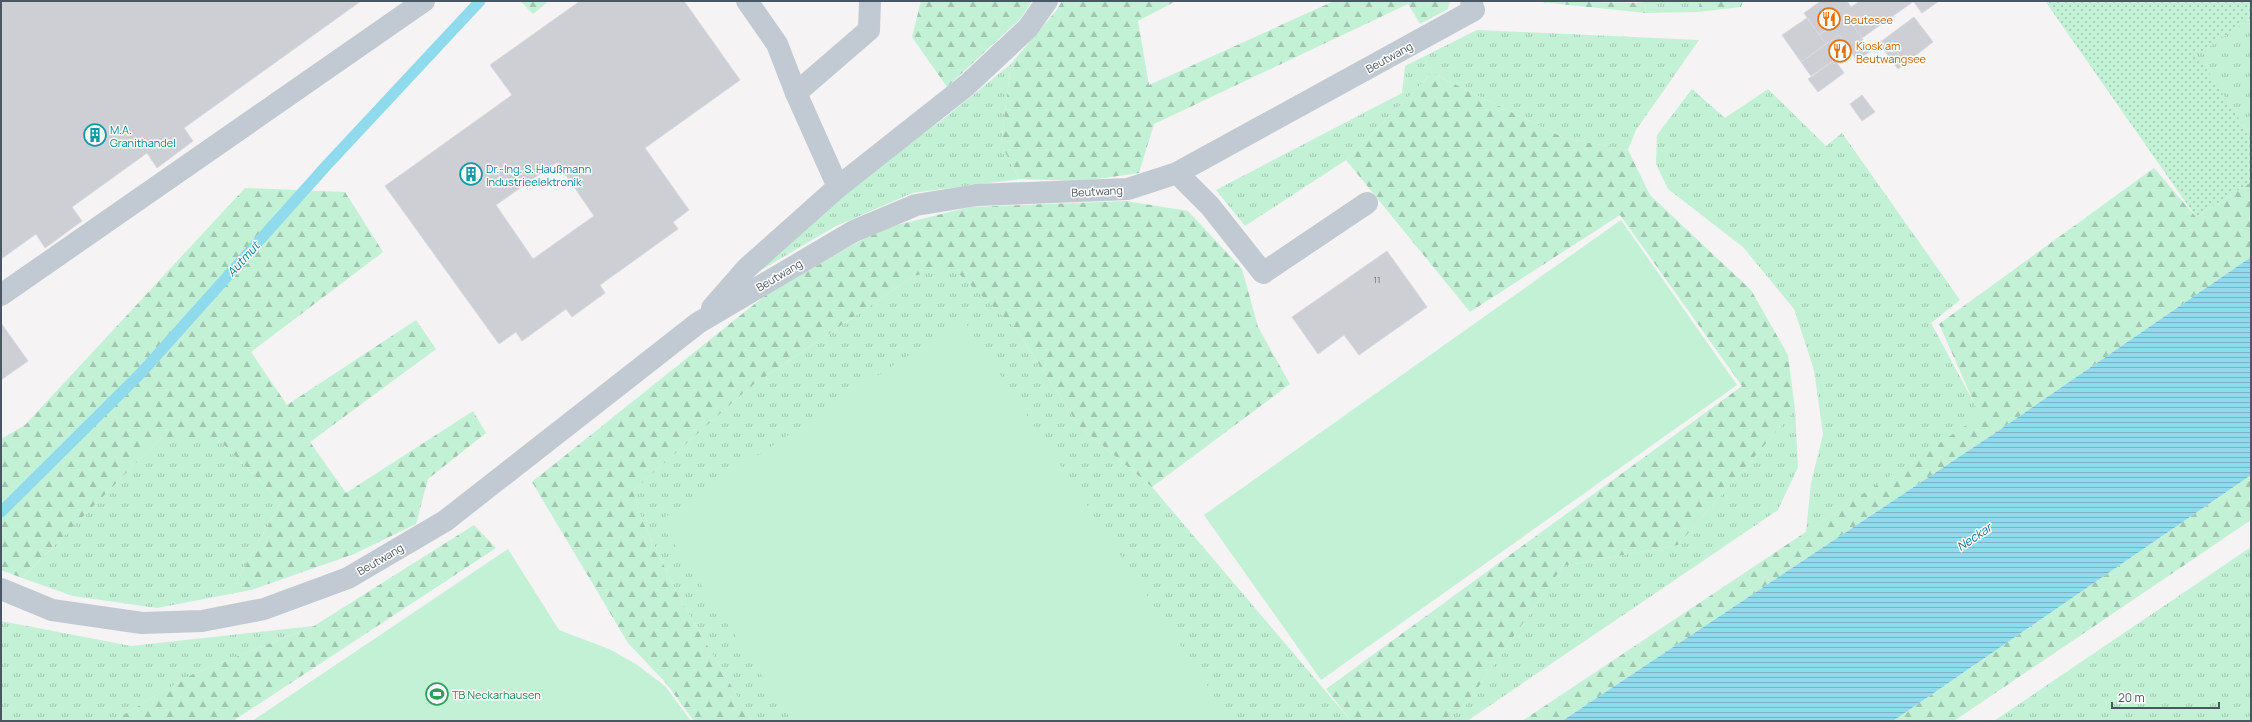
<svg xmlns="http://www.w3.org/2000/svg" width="2252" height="722" font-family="Manrope,sans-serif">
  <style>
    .grass { fill: url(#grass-tufts) }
    .forest { fill: url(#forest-firs) }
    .garden { fill: url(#garden-dots) }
    .pitch { fill: #c3f1d5 }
    .water { fill: url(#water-rules) }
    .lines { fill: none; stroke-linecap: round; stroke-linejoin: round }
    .stream { stroke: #90daee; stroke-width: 11 }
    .building { fill: #cdcfd5; stroke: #d7d9de; fill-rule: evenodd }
    .minor { stroke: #c1cad2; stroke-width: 22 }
    .labels { text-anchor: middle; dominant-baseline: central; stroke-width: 3; stroke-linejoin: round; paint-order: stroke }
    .number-label { font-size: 9px; fill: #6b747e }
    .food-label { font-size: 11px; fill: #c56008; stroke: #fff; text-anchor: start }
    .street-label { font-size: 11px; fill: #4a5661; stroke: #fff }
    .culture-label { font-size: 11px; fill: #0d838f; stroke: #fff; text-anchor: start }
    .leisure-label { font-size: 11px; fill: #27864d; stroke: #fff; text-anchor: start }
    .water-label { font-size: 12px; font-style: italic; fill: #0c7c9b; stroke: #fff }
  </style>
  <defs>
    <pattern id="grass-tufts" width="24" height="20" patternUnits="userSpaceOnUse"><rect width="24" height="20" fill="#c3f1d5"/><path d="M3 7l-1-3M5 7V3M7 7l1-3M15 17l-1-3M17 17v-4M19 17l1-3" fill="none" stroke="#a0c6b0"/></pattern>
    <pattern id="forest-firs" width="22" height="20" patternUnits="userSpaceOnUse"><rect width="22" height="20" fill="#c3f1d5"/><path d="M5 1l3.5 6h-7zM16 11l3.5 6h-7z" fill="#a0c6b0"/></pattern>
    <pattern id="garden-dots" width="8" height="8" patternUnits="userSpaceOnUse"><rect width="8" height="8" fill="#c3f1d5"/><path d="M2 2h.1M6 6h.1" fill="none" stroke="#a0c6b0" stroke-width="1.8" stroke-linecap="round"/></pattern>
    <pattern id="water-rules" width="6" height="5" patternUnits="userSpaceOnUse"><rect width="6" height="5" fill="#90daee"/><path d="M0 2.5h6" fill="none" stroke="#78b4c4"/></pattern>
  </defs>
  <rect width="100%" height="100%" fill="#f5f3f3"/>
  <g class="grass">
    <path d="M 1625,1 L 1700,1 L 1698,12 L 1646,13 L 1645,3 Z"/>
    <path d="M 2251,18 L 2251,137 L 2196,55 Z"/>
    <path d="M 1477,30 L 1699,40 L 1636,130 L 1628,150 L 1564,138 L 1432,73 L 1346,160 L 1245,226 L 1216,190 L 1402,93 L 1405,66 Z"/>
    <path d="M 1011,64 L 1001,144 L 1019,179 L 912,193 L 834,227 L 756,273 L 875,167 L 942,120 Z"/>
    <path d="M 1692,89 L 1725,118 L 1768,89 L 1826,146 L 1842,133 L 1960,300 L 1931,323 L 1981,416 L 1806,532 L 1811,483 L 1823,434 L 1814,370 L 1794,309 L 1743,247 L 1668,189 L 1656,164 L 1657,135 Z"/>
    <path d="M 952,266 L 1016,329 L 1079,426 L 1152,487 L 1351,721 L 752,721 L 680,599 L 642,520 L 633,491 L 750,387 L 914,276 Z"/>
    <path d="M 1795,410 L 1798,467 L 1778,510 L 1467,721 L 1443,721 L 1465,706 L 1563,566 L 1678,545 Z"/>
    <path d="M 162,437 L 216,437 L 281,502 L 236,582 L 251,590 L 157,608 L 73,596 L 22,578 Z"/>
    <path d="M 2251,547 L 2251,721 L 1994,721 Z"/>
    <path d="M 1,621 L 131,646 L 314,626 L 193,674 L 113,721 L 1,721 Z"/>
  </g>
  <g class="forest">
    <path d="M 520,1 L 549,1 L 533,14 Z"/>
    <path d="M 921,1 L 1032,1 L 1021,18 L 947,87 L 912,37 Z"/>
    <path d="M 1062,1 L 1176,1 L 1138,21 L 1149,85 L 1334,1 L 1450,1 L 1448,9 L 1420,24 L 1408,4 L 1154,124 L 1139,173 L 1083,181 L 1019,179 L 1001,144 L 1011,64 L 1056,11 Z"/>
    <path d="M 1531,1 L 1645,3 L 1646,13 Z"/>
    <path d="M 1700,1 L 1743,1 L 1741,7 L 1698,12 Z"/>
    <path d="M 1432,73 L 1564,138 L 1628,150 L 1650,195 L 1751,290 L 1788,355 L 1795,410 L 1678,545 L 1563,566 L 1465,706 L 1443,721 L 1351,721 L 1326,689 L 1742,386 L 1620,215 L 1470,312 L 1346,160 Z"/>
    <path d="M 2154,168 L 2196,217 L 2251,182 L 2251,257 L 1995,433 L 1562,721 L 1522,721 L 1980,416 L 1939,324 Z"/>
    <path d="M 245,188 L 345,192 L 383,252 L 251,352 L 287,405 L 416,320 L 436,349 L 310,442 L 346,493 L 473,411 L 486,433 L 428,479 L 416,524 L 354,554 L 251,590 L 236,582 L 281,502 L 216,437 L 162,437 L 22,578 L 1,570 L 1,439 L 25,425 Z"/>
    <path d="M 1126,201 L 1188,211 L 1242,269 L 1258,327 L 1290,384 L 1152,487 L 1079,426 L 1016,329 L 952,267 L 914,276 L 750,387 L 633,491 L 642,520 L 680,599 L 752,721 L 694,721 L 665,682 L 628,643 L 532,482 L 767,294 L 881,229 L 970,207 Z"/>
    <path d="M 2251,475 L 2251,520 L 1954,721 L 1893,721 Z"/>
    <path d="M 474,525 L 496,548 L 233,721 L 113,721 L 193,674 L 314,626 Z"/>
  </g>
  <path class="garden" d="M 2045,1 L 2251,1 L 2251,18 L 2197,55 L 2251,137 L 2251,182 L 2196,217 Z"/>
  <g class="pitch">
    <path d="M 1621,220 L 1737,385 L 1321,680 L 1204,515 Z"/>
    <path d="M 963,319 L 1231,721 L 792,721 L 659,521 Z"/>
    <path d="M 508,549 L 559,630 L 609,649 L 636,664 L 665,686 L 691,721 L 252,721 Z"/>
  </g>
  <path class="water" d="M 2251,257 L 2251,475 L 1893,721 L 1562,721 L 1995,433 Z"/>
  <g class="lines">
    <path class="stream" d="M 1,512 L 141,373 L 326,166 L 480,1"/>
  </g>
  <g class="building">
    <path d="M 1,1 L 361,1 L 184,128 L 193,141 L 157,168 L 147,153 L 72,207 L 82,221 L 45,248 L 36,234 L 1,259 Z"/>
    <path d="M 580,1 L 684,1 L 740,80 L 645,148 L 689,210 L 673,222 L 678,229 L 600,285 L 605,293 L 572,317 L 566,309 L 522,341 L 516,332 L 499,344 L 385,186 L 512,95 L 490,65 ZM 557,162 L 594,216 L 533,259 L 496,205 Z"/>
    <path d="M 1821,1 L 1847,1 L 1851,7 L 1860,1 L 1914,1 L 1862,38 L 1846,16 L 1819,35 L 1804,13 Z"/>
    <path d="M 1913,1 L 1939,1 L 1922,13 Z"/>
    <path d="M 1846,16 L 1871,51 L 1857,61 L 1839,35 L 1826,44 L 1819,35 Z"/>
    <path d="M 1914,17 L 1933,42 L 1898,69 L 1879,43 Z"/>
    <path d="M 1807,18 L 1826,44 L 1801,62 L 1782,35 Z"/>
    <path d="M 1839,35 L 1849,50 L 1811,76 L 1801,62 Z"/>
    <path d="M 1835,60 L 1844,73 L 1818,92 L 1808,79 Z"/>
    <path d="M 1862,95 L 1875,112 L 1862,121 L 1850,104 Z"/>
    <path d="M 1387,251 L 1427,307 L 1359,355 L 1344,335 L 1318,354 L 1292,317 Z"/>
    <path d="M 1,323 L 28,361 L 1,380 Z"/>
  </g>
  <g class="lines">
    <g class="minor">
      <path d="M 747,1 L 777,44 L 796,93 L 838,187"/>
      <path d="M 796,93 L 869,30 L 870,1"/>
      <path d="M 1177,173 L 1210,206 L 1263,273 L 1367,203"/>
      <path d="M 1,295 L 424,1"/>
      <path d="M 712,308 L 747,268 L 838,187 L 967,85 L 1028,28 L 1047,1"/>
      <path d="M 1,589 L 52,610 L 142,623 L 202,621 L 264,609 L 348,578 L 445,521 L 698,323 L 854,231 L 916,205 L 977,195 L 1128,189 L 1177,173 L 1474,10 L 1471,1"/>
    </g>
  </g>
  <defs>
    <g id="restaurant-ring" transform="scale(1.15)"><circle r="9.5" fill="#fff" stroke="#e8710a" stroke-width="1.5"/><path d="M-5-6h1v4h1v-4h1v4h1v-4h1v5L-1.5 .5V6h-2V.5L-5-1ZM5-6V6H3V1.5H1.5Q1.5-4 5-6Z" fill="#e8710a"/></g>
    <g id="building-ring" transform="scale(1.15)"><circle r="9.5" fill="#fff" stroke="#0f9aa8" stroke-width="1.5"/><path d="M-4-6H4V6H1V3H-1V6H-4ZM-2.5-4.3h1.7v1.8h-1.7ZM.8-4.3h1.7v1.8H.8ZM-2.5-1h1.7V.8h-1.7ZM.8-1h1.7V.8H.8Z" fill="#0f9aa8"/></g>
    <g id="stadium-ring" transform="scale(1.15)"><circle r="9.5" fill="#fff" stroke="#2e9e5b" stroke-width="1.5"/><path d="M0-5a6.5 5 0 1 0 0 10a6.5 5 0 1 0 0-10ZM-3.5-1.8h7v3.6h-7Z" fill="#2e9e5b"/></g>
  </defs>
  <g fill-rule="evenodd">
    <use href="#restaurant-ring" x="1829" y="19"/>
    <use href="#restaurant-ring" x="1840" y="51"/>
    <use href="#building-ring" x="95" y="135"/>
    <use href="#building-ring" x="471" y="174"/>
    <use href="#stadium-ring" x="437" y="694"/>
  </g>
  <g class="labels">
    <g class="number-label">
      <text x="1377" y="279">11</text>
    </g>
    <g class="food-label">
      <text x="1844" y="19">Beutesee</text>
      <text x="1856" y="45">Kiosk am<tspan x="1856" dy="13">Beutwangsee</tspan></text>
    </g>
    <g class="street-label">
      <text transform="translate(1389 57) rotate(-29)">Beutwang</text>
      <text transform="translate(1097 191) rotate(-3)">Beutwang</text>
      <text transform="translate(779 275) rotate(-31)">Beutwang</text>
      <text transform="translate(380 559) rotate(-30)">Beutwang</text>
    </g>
    <g class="culture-label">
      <text x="110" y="129">M.A.<tspan x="110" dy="13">Granithandel</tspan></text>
      <text x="486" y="168">Dr.-Ing. S. Haußmann<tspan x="486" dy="13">Industrieelektronik</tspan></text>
    </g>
    <g class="leisure-label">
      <text x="452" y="694">TB Neckarhausen</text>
    </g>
    <g class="water-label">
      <text transform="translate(243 259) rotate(-48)">Autmut</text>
      <text transform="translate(1974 537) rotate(-34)">Neckar</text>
    </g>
  </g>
  <rect width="2252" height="722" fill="none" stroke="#4a5661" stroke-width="4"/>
  <path d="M2112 702v6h107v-6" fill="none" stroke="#4a5661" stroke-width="2"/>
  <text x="2118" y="702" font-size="12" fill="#4a5661" stroke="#ffffff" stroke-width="3" paint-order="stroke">20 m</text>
</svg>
